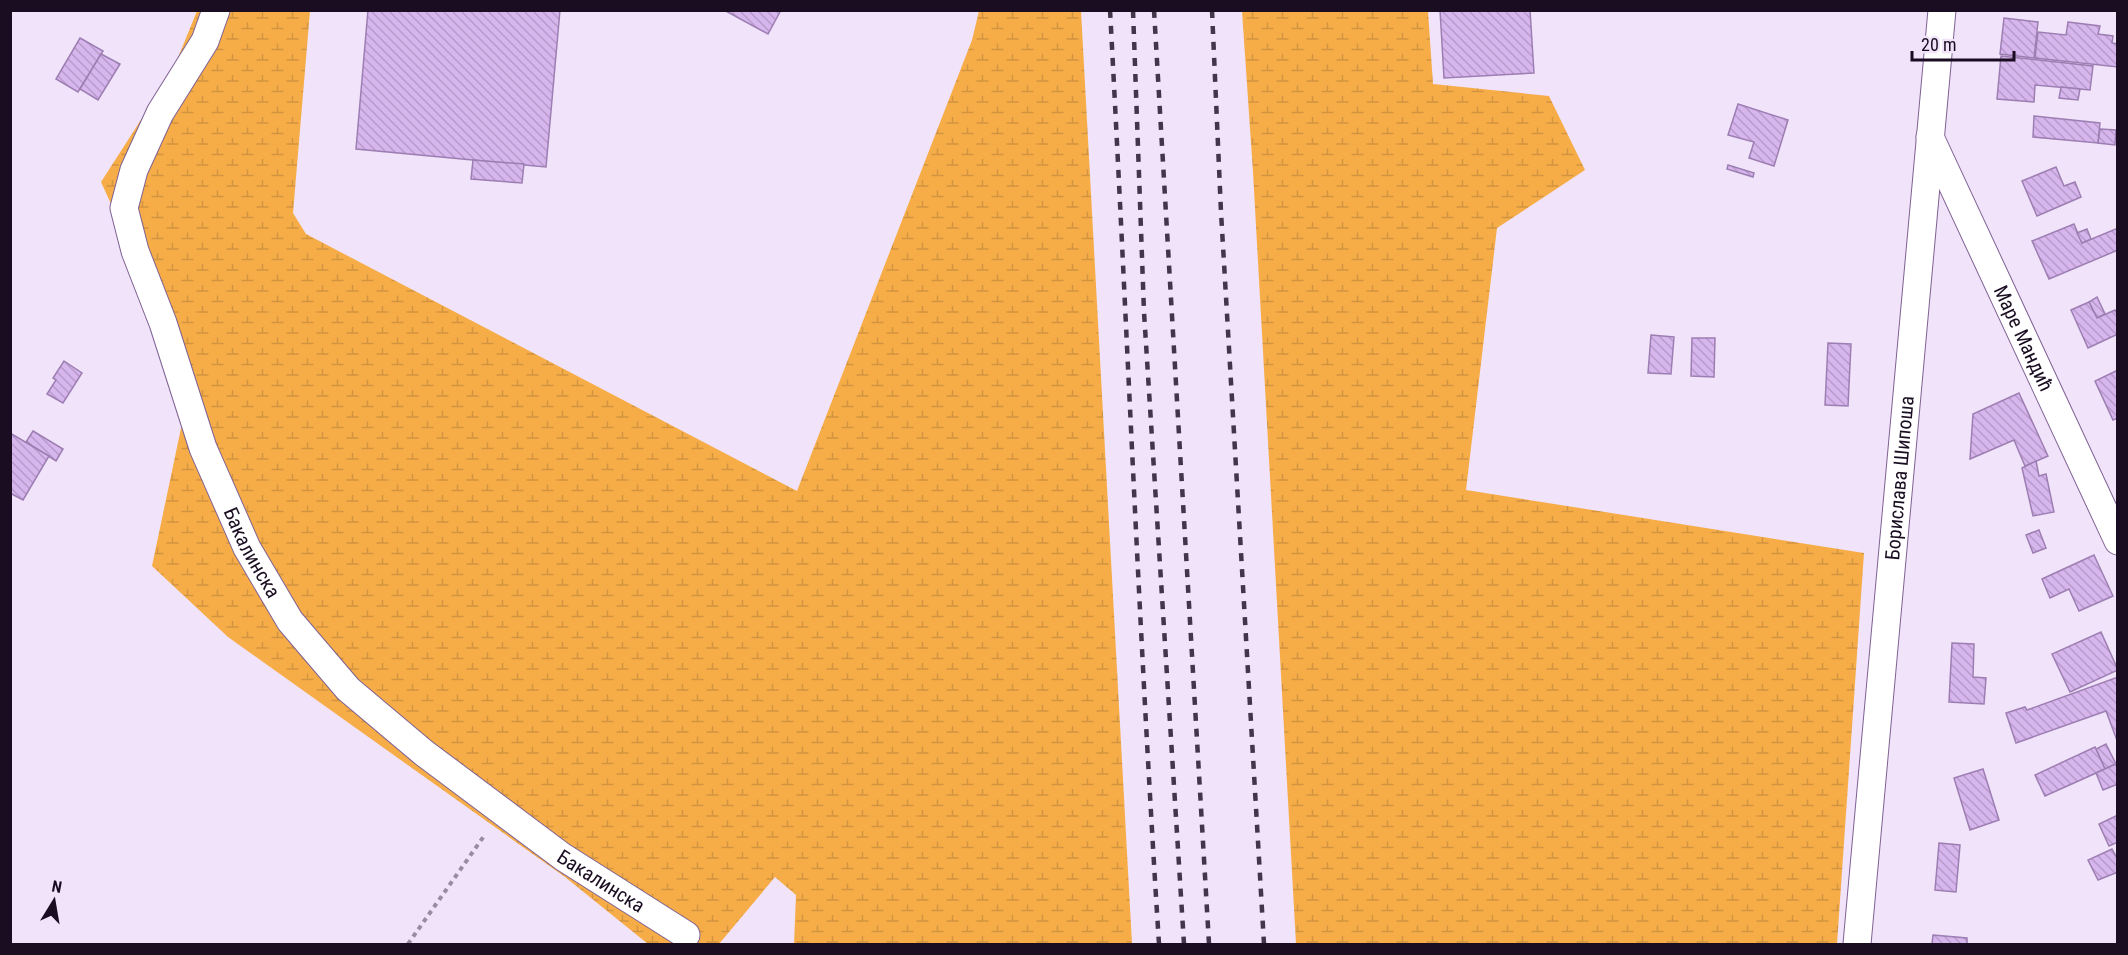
<svg xmlns="http://www.w3.org/2000/svg" width="2128" height="955" font-family="'Roboto Condensed',sans-serif">
  <style>
    .wetland { fill: url(#wetland-marsh) }
    .building { fill: url(#building-back-hatch); stroke: #9d7eb2; stroke-width: 1.5 }
    .lines { fill: none; stroke-linecap: round; stroke-linejoin: round }
    .minor-casing { stroke: #7f6193; stroke-width: 29 }
    .path { stroke: #998ca2; stroke-width: 4; stroke-dasharray: 4.5 4.5; stroke-linecap: butt }
    .minor { stroke: #fff; stroke-width: 27 }
    .rail { stroke: #43364a; stroke-width: 4.5; stroke-dasharray: 8 8; stroke-linecap: butt }
    .labels { text-anchor: middle; dominant-baseline: central; stroke-width: 5; stroke-linejoin: round; paint-order: stroke }
    .street-label { font-size: 20px; fill: #1a0d21; stroke: #f0e3fa }
  </style>
  <defs>
    <pattern id="wetland-marsh" width="20" height="14" patternUnits="userSpaceOnUse" patternTransform="scale(1.5)"><rect width="20" height="14" fill="#f6ad48"/><path d="M1 5h8M5 5V1M11 12h8M15 12V8" fill="none" stroke="#d2943f"/></pattern>
    <pattern id="building-back-hatch" width="6" height="6" patternUnits="userSpaceOnUse" patternTransform="scale(1.5)"><rect width="6" height="6" fill="#d7b5ed"/><path d="M-1 5l2 2M0 0l6 6M5-1l2 2" fill="none" stroke="#b89acb"/></pattern>
  </defs>
  <rect width="100%" height="100%" fill="#f0e3fa"/>
  <g class="wetland">
    <path d="M 197,11 L 310,11 L 293,213 L 306,234 L 797,491 L 972,40 L 979,11 L 1081,11 L 1132,944 L 794,944 L 796,895 L 775,877 L 719,944 L 648,944 L 565,877 L 228,637 L 152,566 L 184,414 L 143,274 L 101,182 L 173,70 Z"/>
    <path d="M 1242,11 L 1428,11 L 1433,84 L 1549,96 L 1585,170 L 1497,228 L 1466,490 L 1864,553 L 1837,944 L 1296,944 L 1253,172 Z"/>
  </g>
  <g class="building">
    <path d="M 368,10 L 560,10 L 546,167 L 356,149 Z"/>
    <path d="M 724,10 L 781,10 L 768,34 Z"/>
    <path d="M 1440,10 L 1530,10 L 1534,73 L 1444,78 Z"/>
    <path d="M 2004,18 L 2038,22 L 2034,58 L 2000,54 Z"/>
    <path d="M 2068,22 L 2100,26 L 2098,34 L 2113,36 L 2112,43 L 2118,44 L 2118,67 L 2035,58 L 2038,32 L 2066,35 Z"/>
    <path d="M 80,38 L 103,51 L 78,92 L 56,79 Z"/>
    <path d="M 101,54 L 120,64 L 98,100 L 80,89 Z"/>
    <path d="M 2001,56 L 2093,66 L 2090,90 L 2035,85 L 2034,102 L 1997,99 Z"/>
    <path d="M 2061,87 L 2080,89 L 2078,100 L 2059,98 Z"/>
    <path d="M 1738,104 L 1788,120 L 1774,166 L 1749,158 L 1754,142 L 1728,135 Z"/>
    <path d="M 2034,116 L 2100,123 L 2098,143 L 2033,137 Z"/>
    <path d="M 2100,129 L 2116,130 L 2115,145 L 2098,143 Z"/>
    <path d="M 473,160 L 524,164 L 522,183 L 471,179 Z"/>
    <path d="M 1728,165 L 1754,173 L 1753,177 L 1727,169 Z"/>
    <path d="M 2056,167 L 2064,186 L 2075,182 L 2081,197 L 2037,216 L 2022,181 Z"/>
    <path d="M 2074,224 L 2082,243 L 2118,228 L 2118,250 L 2049,279 L 2032,241 Z"/>
    <path d="M 2087,229 L 2091,239 L 2082,243 L 2077,233 Z"/>
    <path d="M 2097,297 L 2105,314 L 2097,318 L 2089,302 Z"/>
    <path d="M 2089,302 L 2097,318 L 2115,310 L 2118,316 L 2118,334 L 2088,348 L 2071,310 Z"/>
    <path d="M 1651,335 L 1674,337 L 1671,374 L 1648,373 Z"/>
    <path d="M 1692,338 L 1715,338 L 1714,377 L 1691,376 Z"/>
    <path d="M 1828,343 L 1851,344 L 1848,406 L 1825,405 Z"/>
    <path d="M 64,361 L 82,373 L 63,403 L 47,394 L 56,380 L 53,378 Z"/>
    <path d="M 2118,370 L 2118,418 L 2113,420 L 2095,381 Z"/>
    <path d="M 2019,393 L 2048,456 L 2025,466 L 2014,440 L 1970,459 L 1973,414 Z"/>
    <path d="M 33,431 L 63,449 L 56,461 L 26,442 Z"/>
    <path d="M 10,433 L 49,456 L 23,500 L 10,493 Z"/>
    <path d="M 2036,461 L 2039,476 L 2046,474 L 2054,512 L 2033,516 L 2022,468 Z"/>
    <path d="M 2039,530 L 2046,548 L 2033,553 L 2026,535 Z"/>
    <path d="M 2094,555 L 2113,596 L 2079,611 L 2069,589 L 2050,598 L 2042,579 Z"/>
    <path d="M 2101,632 L 2118,670 L 2070,692 L 2052,654 Z"/>
    <path d="M 1952,643 L 1974,644 L 1973,677 L 1986,678 L 1984,704 L 1949,702 Z"/>
    <path d="M 2118,677 L 2118,743 L 2106,711 L 2016,743 L 2006,713 L 2025,707 L 2027,710 Z"/>
    <path d="M 2106,744 L 2116,764 L 2105,769 L 2096,749 Z"/>
    <path d="M 2095,747 L 2105,769 L 2045,796 L 2035,775 Z"/>
    <path d="M 2118,763 L 2118,784 L 2103,790 L 2096,773 Z"/>
    <path d="M 1983,769 L 1999,820 L 1970,830 L 1954,778 Z"/>
    <path d="M 2118,815 L 2118,842 L 2109,846 L 2099,824 Z"/>
    <path d="M 1939,843 L 1960,845 L 1956,892 L 1935,890 Z"/>
    <path d="M 2112,849 L 2118,860 L 2118,872 L 2098,880 L 2088,860 Z"/>
    <path d="M 1933,935 L 1967,938 L 1967,944 L 1932,944 Z"/>
  </g>
  <g class="lines">
    <g class="minor-casing">
      <g id="minor">
        <path id="s1" d="M 216,10 L 205,41 L 160,113 L 134,170 L 124,208 L 135,251 L 163,323 L 203,448 L 247,548 L 290,621 L 348,689 L 424,753 L 563,857 L 686,935"/>
        <path id="s2" d="M 1930,137 L 2118,541"/>
        <path id="s3" d="M 1857,944 L 1942,10"/>
      </g>
    </g>
    <path class="path" d="M 408,944 L 484,836"/>
    <use href="#minor" class="minor"/>
    <g class="rail">
      <path d="M 1110,10 C 1127,322 1139,633 1159,944"/>
      <path d="M 1133,10 L 1144,312 L 1184,944"/>
      <path d="M 1154,10 L 1209,944"/>
      <path d="M 1212,10 L 1221,212 L 1264,944"/>
    </g>
  </g>
  <g class="labels">
    <g class="street-label">
      <text stroke="none"><textPath href="#s2" startOffset="222">Маре Мандић</textPath></text>
      <text stroke="none"><textPath href="#s3" startOffset="468">Борислава Шипоша</textPath></text>
      <text stroke="none"><textPath href="#s1" startOffset="588">Бакалинска</textPath></text>
      <text stroke="none"><textPath href="#s1" startOffset="1074">Бакалинска</textPath></text>
    </g>
  </g>
  <rect width="2128" height="955" fill="none" stroke="#1a0d21" stroke-width="24"/>
  <g transform="translate(54 901) rotate(11)" stroke="#f0e3fa" stroke-width="4.5" paint-order="stroke">
  <path d="M0-4.5L10 22L0 15L-10 22Z" fill="#1a0d21"/>
  <text y="-9" font-size="16" font-weight="bold" text-anchor="middle" fill="#1a0d21">N</text>
  </g>
  <path d="M1912 51v9h102v-9" fill="none" stroke="#1a0d21" stroke-width="3"/>
  <text x="1921" y="51" font-size="18" fill="#1a0d21" stroke="#f0e3fa" stroke-width="4.5" paint-order="stroke">20 m</text>
</svg>
